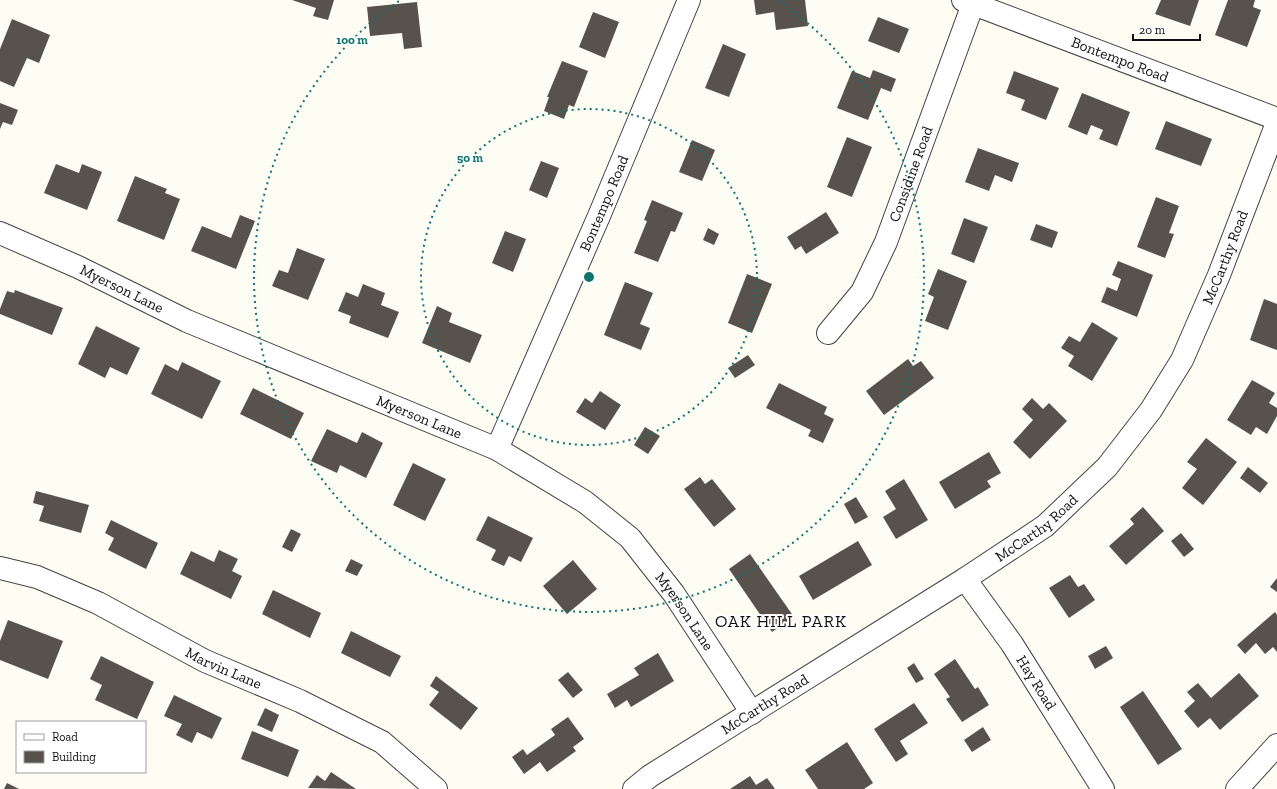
<svg xmlns="http://www.w3.org/2000/svg" width="1277" height="789" font-family="'Zilla Slab',serif">
  <style>
    .building { fill: #58524d }
    .lines { fill: none; stroke-linecap: round; stroke-linejoin: round }
    .minor-casing { stroke: #434343; stroke-width: 24 }
    .minor { stroke: #fff; stroke-width: 22 }
    .ring { fill: none; stroke: #0f766e; stroke-width: 2; stroke-dasharray: 2 4 }
    .labels { text-anchor: middle; dominant-baseline: central; stroke-width: 4; stroke-linejoin: round; paint-order: stroke }
    .street-label { font-size: 15px; fill: #101010; stroke: #fff }
    .quarter-label { font-size: 17px; letter-spacing: 1px; fill: #101010; stroke: #fff }
    .centre { fill: #0f766e; stroke: #fff; stroke-width: 2 }
    .ring-label { font-size: 12px; text-anchor: middle; font-weight: bold; fill: #0f766e; stroke: #fff; stroke-width: 4; stroke-linejoin: round; paint-order: stroke }
  </style>
  <rect width="100%" height="100%" fill="#fefdf4"/>
  <g class="building">
    <path d="M 292,0 L 334,0 L 328,20 L 313,16 L 316,8 Z"/>
    <path d="M 754,0 L 805,0 L 808,26 L 776,30 L 774,12 L 756,15 Z"/>
    <path d="M 1161,0 L 1199,0 L 1190,26 L 1155,14 Z"/>
    <path d="M 1228,0 L 1255,0 L 1253,7 L 1261,10 L 1247,47 L 1215,35 Z"/>
    <path d="M 417,2 L 422,47 L 404,49 L 402,33 L 370,36 L 367,7 Z"/>
    <path d="M 593,12 L 619,22 L 605,58 L 579,47 Z"/>
    <path d="M 878,17 L 909,29 L 899,53 L 868,41 Z"/>
    <path d="M 12,19 L 50,35 L 39,63 L 27,58 L 14,87 L 0,81 L 0,49 Z"/>
    <path d="M 723,44 L 746,54 L 729,97 L 705,88 Z"/>
    <path d="M 562,61 L 588,71 L 574,107 L 569,105 L 564,119 L 544,111 L 549,97 L 547,97 Z"/>
    <path d="M 873,70 L 896,79 L 891,92 L 881,88 L 868,120 L 837,108 L 852,71 L 870,78 Z"/>
    <path d="M 1014,71 L 1059,88 L 1046,120 L 1021,110 L 1025,100 L 1006,93 Z"/>
    <path d="M 1082,93 L 1130,112 L 1117,146 L 1099,139 L 1103,130 L 1091,125 L 1087,135 L 1068,127 Z"/>
    <path d="M 0,103 L 18,110 L 12,125 L 3,122 L 0,129 Z"/>
    <path d="M 1166,121 L 1212,139 L 1201,166 L 1155,149 Z"/>
    <path d="M 847,137 L 872,147 L 852,197 L 827,187 Z"/>
    <path d="M 692,140 L 715,150 L 702,181 L 679,172 Z"/>
    <path d="M 978,148 L 1019,163 L 1012,182 L 995,175 L 989,191 L 965,182 Z"/>
    <path d="M 541,161 L 559,168 L 547,198 L 529,190 Z"/>
    <path d="M 56,164 L 79,173 L 82,164 L 102,172 L 87,210 L 44,193 Z"/>
    <path d="M 135,176 L 167,189 L 165,193 L 180,199 L 164,240 L 117,221 Z"/>
    <path d="M 1156,197 L 1179,206 L 1169,233 L 1174,234 L 1165,258 L 1137,247 Z"/>
    <path d="M 652,200 L 683,213 L 675,232 L 671,231 L 658,262 L 634,253 L 647,221 L 644,220 Z"/>
    <path d="M 826,212 L 839,233 L 806,254 L 801,246 L 795,250 L 787,237 Z"/>
    <path d="M 240,215 L 255,221 L 236,269 L 191,251 L 202,226 L 231,238 Z"/>
    <path d="M 964,218 L 988,227 L 974,263 L 951,254 Z"/>
    <path d="M 1036,224 L 1058,232 L 1052,248 L 1030,240 Z"/>
    <path d="M 708,228 L 719,234 L 714,245 L 703,240 Z"/>
    <path d="M 505,231 L 526,239 L 513,272 L 492,263 Z"/>
    <path d="M 297,248 L 325,259 L 308,300 L 272,286 L 279,270 L 288,273 Z"/>
    <path d="M 1118,261 L 1153,275 L 1137,317 L 1101,302 L 1107,287 L 1117,291 L 1121,279 L 1112,275 Z"/>
    <path d="M 938,269 L 967,281 L 948,330 L 925,321 L 934,297 L 928,294 Z"/>
    <path d="M 747,274 L 772,284 L 752,333 L 728,323 Z"/>
    <path d="M 625,282 L 653,293 L 640,324 L 650,328 L 641,350 L 604,335 Z"/>
    <path d="M 363,284 L 385,293 L 381,305 L 399,312 L 388,338 L 349,323 L 351,316 L 338,311 L 346,292 L 358,297 Z"/>
    <path d="M 15,290 L 63,308 L 52,335 L 0,314 L 0,309 L 7,291 L 14,293 Z"/>
    <path d="M 1264,299 L 1277,304 L 1277,350 L 1250,340 Z"/>
    <path d="M 437,306 L 452,313 L 449,322 L 482,335 L 470,363 L 422,343 Z"/>
    <path d="M 1092,322 L 1118,338 L 1092,381 L 1068,366 L 1074,356 L 1061,348 L 1069,336 L 1080,342 Z"/>
    <path d="M 96,326 L 140,348 L 127,375 L 110,367 L 105,378 L 78,364 Z"/>
    <path d="M 748,355 L 755,365 L 735,378 L 728,368 Z"/>
    <path d="M 908,359 L 913,366 L 921,361 L 934,378 L 884,415 L 866,391 Z"/>
    <path d="M 182,362 L 221,381 L 202,419 L 151,394 L 165,364 L 178,371 Z"/>
    <path d="M 1252,380 L 1275,393 L 1269,403 L 1277,408 L 1277,416 L 1267,434 L 1256,427 L 1251,435 L 1227,420 Z"/>
    <path d="M 779,383 L 827,407 L 824,414 L 834,419 L 823,443 L 808,436 L 811,430 L 766,408 Z"/>
    <path d="M 253,388 L 304,413 L 291,439 L 240,414 Z"/>
    <path d="M 600,391 L 621,405 L 605,430 L 576,412 L 585,398 L 592,403 Z"/>
    <path d="M 1032,398 L 1043,409 L 1049,403 L 1067,421 L 1030,459 L 1013,442 L 1033,420 L 1022,409 Z"/>
    <path d="M 645,427 L 660,436 L 648,454 L 634,445 Z"/>
    <path d="M 327,429 L 357,443 L 362,432 L 383,443 L 366,478 L 340,465 L 337,473 L 311,461 Z"/>
    <path d="M 1206,438 L 1237,462 L 1203,505 L 1182,488 L 1197,469 L 1187,462 Z"/>
    <path d="M 989,452 L 1001,473 L 987,481 L 991,487 L 955,509 L 939,482 Z"/>
    <path d="M 413,463 L 446,479 L 425,521 L 393,505 Z"/>
    <path d="M 1248,467 L 1268,483 L 1260,493 L 1240,478 Z"/>
    <path d="M 700,477 L 705,484 L 712,479 L 736,509 L 714,527 L 684,489 Z"/>
    <path d="M 904,479 L 928,520 L 896,539 L 883,517 L 896,509 L 885,491 Z"/>
    <path d="M 36,491 L 89,505 L 81,533 L 39,521 L 44,506 L 33,503 Z"/>
    <path d="M 856,497 L 868,517 L 855,524 L 844,504 Z"/>
    <path d="M 1143,507 L 1164,531 L 1126,565 L 1109,546 L 1134,524 L 1130,519 Z"/>
    <path d="M 488,516 L 533,538 L 521,562 L 509,556 L 504,566 L 491,560 L 496,550 L 476,540 Z"/>
    <path d="M 111,520 L 158,543 L 146,569 L 108,550 L 114,538 L 105,533 Z"/>
    <path d="M 291,529 L 301,534 L 292,552 L 282,547 Z"/>
    <path d="M 1181,533 L 1194,549 L 1184,557 L 1171,541 Z"/>
    <path d="M 858,541 L 872,565 L 813,600 L 799,576 Z"/>
    <path d="M 219,550 L 238,559 L 232,571 L 242,576 L 231,599 L 180,574 L 191,551 L 214,562 Z"/>
    <path d="M 750,554 L 794,617 L 772,632 L 729,569 Z"/>
    <path d="M 351,559 L 363,565 L 357,576 L 345,571 Z"/>
    <path d="M 573,560 L 597,589 L 567,614 L 543,586 Z"/>
    <path d="M 1070,575 L 1078,587 L 1084,584 L 1095,600 L 1069,618 L 1049,588 Z"/>
    <path d="M 1277,578 L 1277,592 L 1270,587 Z"/>
    <path d="M 273,590 L 321,613 L 310,638 L 262,614 Z"/>
    <path d="M 1275,612 L 1277,615 L 1277,652 L 1273,647 L 1265,654 L 1256,643 L 1245,654 L 1237,645 Z"/>
    <path d="M 8,620 L 63,641 L 48,679 L 0,660 L 0,641 Z"/>
    <path d="M 351,631 L 401,656 L 390,677 L 341,653 Z"/>
    <path d="M 1106,646 L 1113,658 L 1095,669 L 1088,656 Z"/>
    <path d="M 658,653 L 674,681 L 631,707 L 627,700 L 615,708 L 607,694 L 639,675 L 634,668 Z"/>
    <path d="M 101,656 L 154,682 L 137,719 L 95,700 L 102,685 L 90,679 Z"/>
    <path d="M 955,659 L 975,689 L 978,687 L 989,705 L 962,722 L 946,699 L 950,697 L 934,674 Z"/>
    <path d="M 914,663 L 924,679 L 916,683 L 907,668 Z"/>
    <path d="M 568,672 L 583,690 L 573,698 L 558,680 Z"/>
    <path d="M 1239,673 L 1259,696 L 1220,730 L 1210,718 L 1198,728 L 1184,711 L 1195,701 L 1187,692 L 1198,683 L 1211,698 Z"/>
    <path d="M 436,676 L 478,708 L 461,730 L 429,705 L 439,692 L 430,686 Z"/>
    <path d="M 1143,691 L 1182,749 L 1158,765 L 1120,707 Z"/>
    <path d="M 174,695 L 222,718 L 212,739 L 197,732 L 192,743 L 176,735 L 182,724 L 164,716 Z"/>
    <path d="M 914,703 L 928,723 L 900,741 L 908,754 L 896,762 L 874,729 Z"/>
    <path d="M 265,708 L 279,715 L 272,732 L 257,725 Z"/>
    <path d="M 568,717 L 584,739 L 573,747 L 576,751 L 547,772 L 540,762 L 524,774 L 512,757 L 523,749 L 527,755 L 555,735 L 551,729 Z"/>
    <path d="M 983,727 L 991,740 L 972,752 L 964,740 Z"/>
    <path d="M 252,731 L 299,750 L 288,777 L 241,759 Z"/>
    <path d="M 847,742 L 873,783 L 864,789 L 818,789 L 805,770 Z"/>
    <path d="M 331,772 L 356,789 L 308,788 L 317,775 L 325,781 Z"/>
    <path d="M 750,776 L 756,785 L 767,778 L 775,789 L 730,789 Z"/>
    <path d="M 7,783 L 19,789 L 4,789 Z"/>
  </g>
  <g class="lines">
    <g class="minor-casing">
      <g id="minor">
        <path id="s1" d="M 963,0 L 1277,119"/>
        <path id="s2" d="M 0,233 L 78,267 L 187,321 L 497,449 L 585,502 L 630,538 L 674,594 L 752,713"/>
        <path id="s3" d="M 828,333 L 862,292 L 886,242 L 973,4"/>
        <path id="s4" d="M 497,449 L 599,216 L 689,0"/>
        <path id="s5" d="M 0,568 L 37,577 L 98,603 L 205,661 L 300,701 L 382,742 L 436,789"/>
        <path id="s6" d="M 965,579 L 1012,644 L 1103,789"/>
        <path id="s7" d="M 634,789 L 650,776 L 965,579 L 1045,526 L 1107,467 L 1151,410 L 1182,360 L 1219,275 L 1277,123"/>
        <path d="M 1237,789 L 1277,745"/>
      </g>
    </g>
    <use href="#minor" class="minor"/>
  </g>
  <g class="ring">
    <circle cx="589" cy="277" r="168"/>
    <path d="M779 1A335 335 0 1 1 399 1"/>
  </g>
  <g class="labels">
    <g class="street-label">
      <text stroke="none"><textPath href="#s1" startOffset="168">Bontempo Road</textPath></text>
      <text stroke="none"><textPath href="#s3" startOffset="181">Considine Road</textPath></text>
      <text stroke="none"><textPath href="#s4" startOffset="268">Bontempo Road</textPath></text>
      <text stroke="none"><textPath href="#s7" startOffset="816">McCarthy Road</textPath></text>
      <text stroke="none"><textPath href="#s2" startOffset="134">Myerson Lane</textPath></text>
      <text stroke="none"><textPath href="#s2" startOffset="458">Myerson Lane</textPath></text>
      <text stroke="none"><textPath href="#s7" startOffset="480">McCarthy Road</textPath></text>
      <text stroke="none"><textPath href="#s2" startOffset="794">Myerson Lane</textPath></text>
      <text stroke="none"><textPath href="#s5" startOffset="246">Marvin Lane</textPath></text>
      <text stroke="none"><textPath href="#s6" startOffset="126">Hay Road</textPath></text>
      <text stroke="none"><textPath href="#s7" startOffset="156">McCarthy Road</textPath></text>
    </g>
    <g class="quarter-label">
      <text x="781" y="621">OAK HILL PARK</text>
    </g>
  </g>
  <circle cx="589" cy="277" r="6" class="centre"/>
  <g class="ring-label">
    <text x="352" y="44">100 m</text>
    <text x="470" y="162">50 m</text>
  </g>
  <rect x="16" y="721" width="130" height="52" fill="#ffffff" stroke="#9f9f9f"/>
  <rect x="24" y="734" width="20" height="6" fill="#ffffff" stroke="#9f9f9f"/>
  <text x="52" y="741" font-size="12" fill="#101010">Road</text>
  <rect x="24" y="751" width="20" height="12" fill="#58524d" stroke="#9f9f9f"/>
  <text x="52" y="761" font-size="12" fill="#101010">Building</text>
  <path d="M1133 34v6h67v-6" fill="none" stroke="#101010" stroke-width="2"/>
  <text x="1139" y="34" font-size="12" fill="#101010" stroke="#ffffff" stroke-width="3" paint-order="stroke">20 m</text>
</svg>
